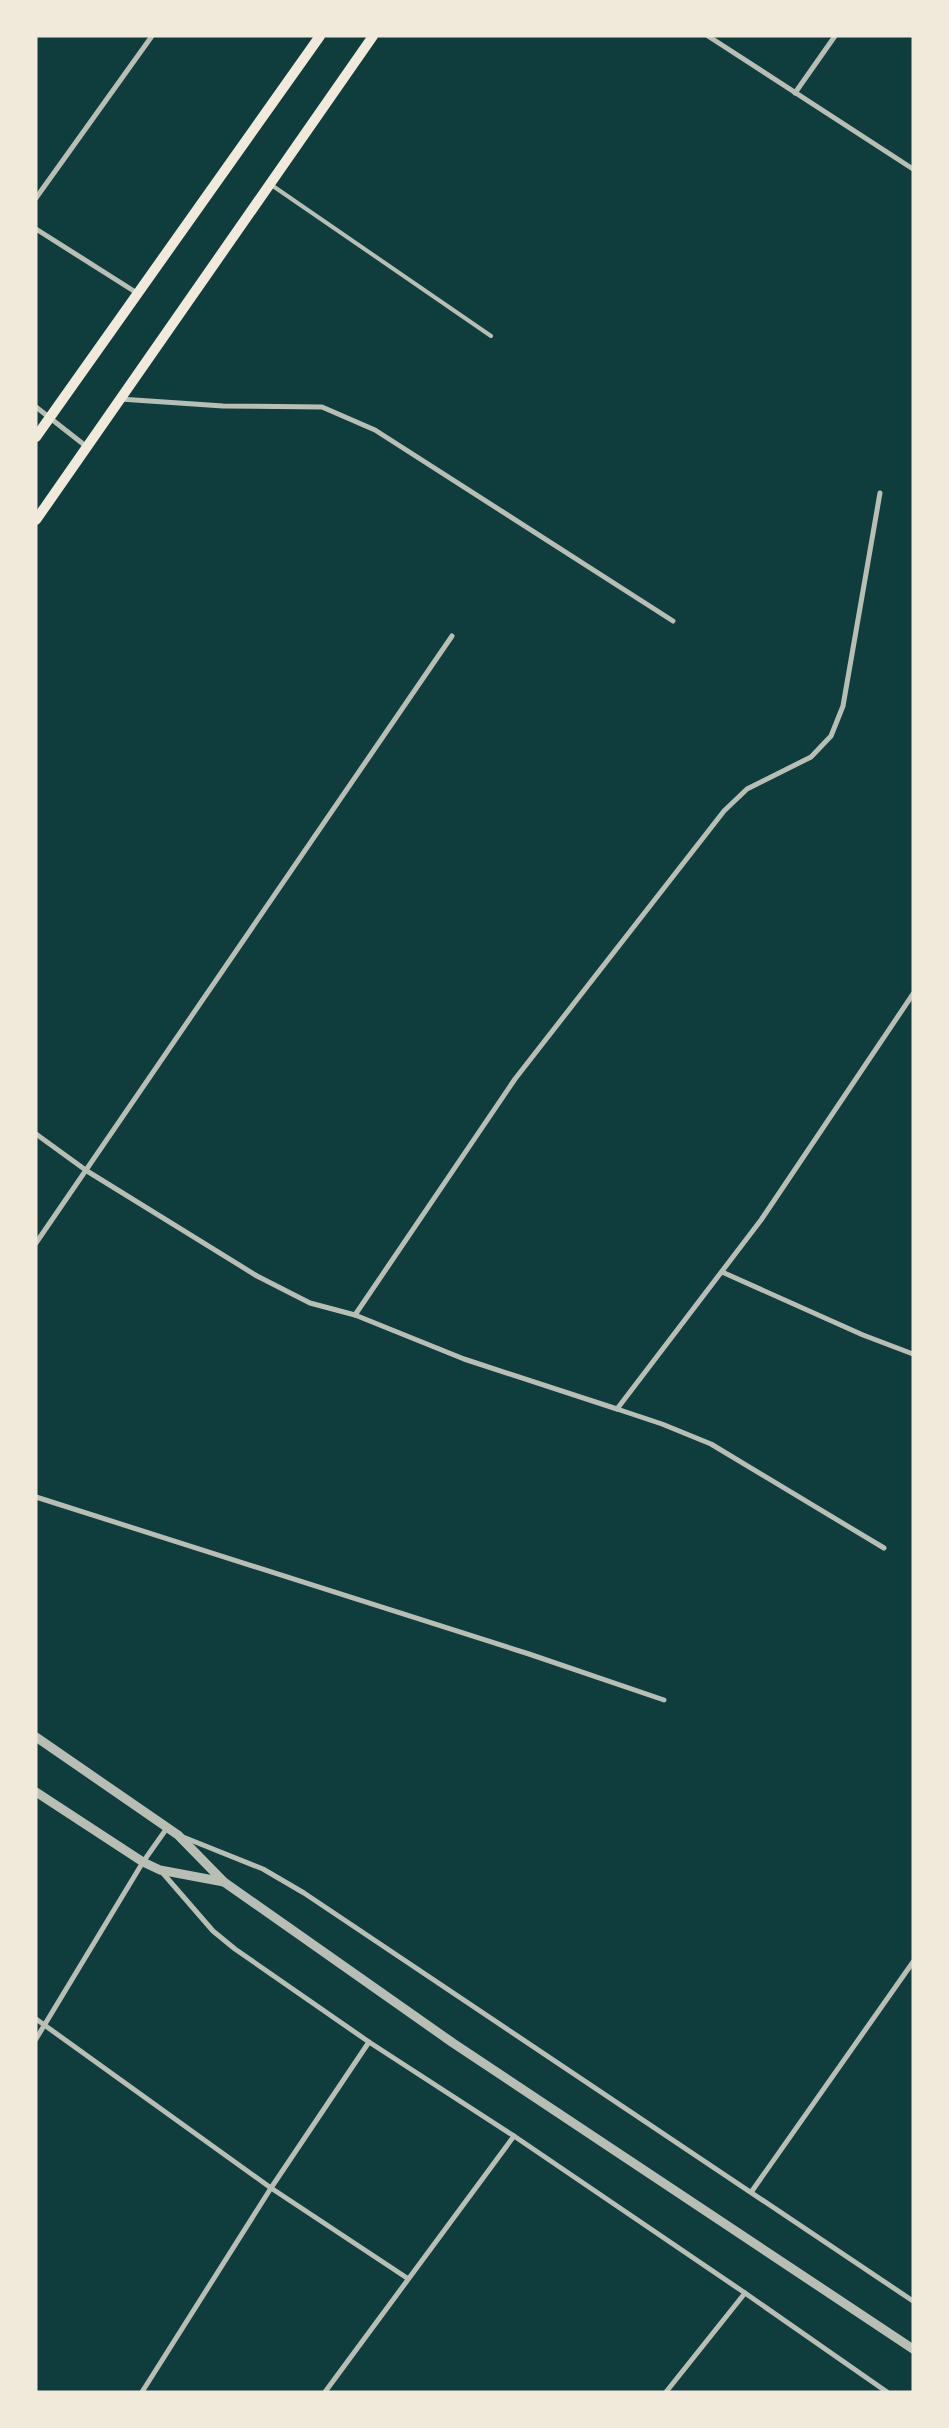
<svg xmlns="http://www.w3.org/2000/svg" width="949" height="2428" font-family="Figtree,sans-serif">
  <style>
    .lines { fill: none; stroke-linecap: round; stroke-linejoin: round }
    .service { stroke: #b8beb3; stroke-width: 4 }
    .minor { stroke: #b8beb3; stroke-width: 5 }
    .tertiary { stroke: #b8beb3; stroke-width: 9 }
    .secondary { stroke: #f1e9da; stroke-width: 10 }
  </style>
  <rect width="100%" height="100%" fill="#0f3d3e"/>
  <g class="lines">
    <path class="service" d="M 270,184 L 491,336"/>
    <g class="minor">
      <path d="M 708,36 L 913,169"/>
      <path d="M 795,93 L 835,36"/>
      <path d="M 36,198 L 152,36"/>
      <path d="M 36,229 L 137,293"/>
      <path d="M 120,399 L 223,406 L 322,407 L 375,430 L 673,621"/>
      <path d="M 36,407 L 87,447"/>
      <path d="M 36,1134 L 87,1171 L 257,1276 L 310,1303 L 355,1315 L 464,1359 L 617,1409 L 761,1220 L 913,994"/>
      <path d="M 36,1243 L 452,636"/>
      <path d="M 722,1272 L 863,1335 L 913,1354"/>
      <path d="M 355,1315 L 515,1079 L 724,811 L 747,789 L 811,757 L 831,736 L 843,706 L 880,493"/>
      <path d="M 617,1409 L 662,1424 L 711,1444 L 884,1548"/>
      <path d="M 36,1497 L 529,1654 L 664,1700"/>
      <path d="M 183,1837 L 263,1869 L 304,1893 L 913,2301"/>
      <path d="M 161,1871 L 213,1931 L 235,1949 L 369,2042 L 514,2136 L 745,2293 L 887,2392"/>
      <path d="M 36,2019 L 271,2188 L 407,2278"/>
      <path d="M 36,2039 L 143,1862 L 167,1828"/>
      <path d="M 752,2191 L 913,1962"/>
      <path d="M 142,2392 L 271,2188 L 369,2042"/>
      <path d="M 325,2392 L 514,2136"/>
      <path d="M 666,2392 L 745,2293"/>
    </g>
    <g class="tertiary">
      <path d="M 36,1737 L 178,1835 L 224,1882 L 453,2043 L 913,2349"/>
      <path d="M 36,1792 L 143,1862 L 160,1870 L 224,1882"/>
    </g>
    <g class="secondary">
      <path d="M 36,437 L 320,36"/>
      <path d="M 36,520 L 373,36"/>
    </g>
  </g>
  <rect width="949" height="2428" fill="none" stroke="#f1e9da" stroke-width="75"/>
</svg>
